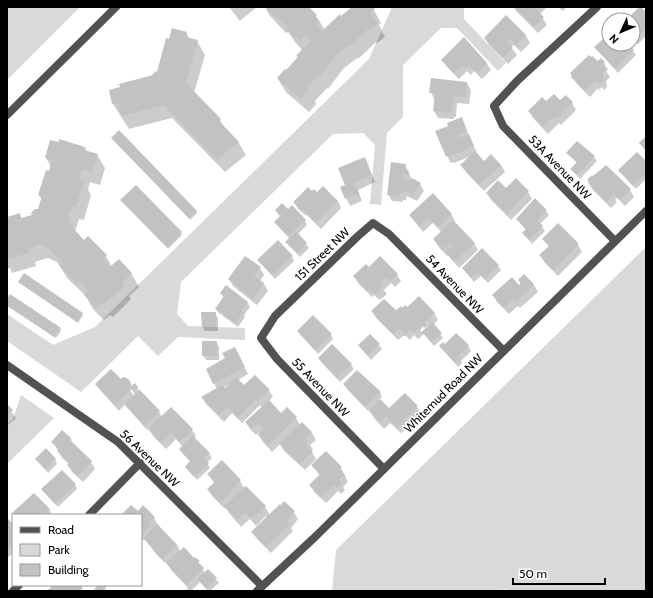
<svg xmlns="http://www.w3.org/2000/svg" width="653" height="598" font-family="Cabin,sans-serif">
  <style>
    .green { fill: #d9d9d9 }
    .shadow { fill: #0003; fill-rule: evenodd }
    .building { fill: #c2c2c2 }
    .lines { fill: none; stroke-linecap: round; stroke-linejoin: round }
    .minor { stroke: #525252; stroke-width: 8 }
    .tertiary { stroke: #525252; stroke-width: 8 }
    .labels { text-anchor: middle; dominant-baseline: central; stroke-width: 3; stroke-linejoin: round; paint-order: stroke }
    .street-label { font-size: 12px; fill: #000; stroke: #fff }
  </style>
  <rect width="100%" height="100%" fill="#fff"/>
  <g class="green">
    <path d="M 7,7 L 80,7 L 7,80 Z"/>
    <path d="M 392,7 L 464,7 L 464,19 L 506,63 L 498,71 L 457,28 L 441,28 L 403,65 L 403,117 L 387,133 L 381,205 L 370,204 L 375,145 L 363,133 L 333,134 L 181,282 L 177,314 L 188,326 L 245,328 L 245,340 L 178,337 L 158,356 L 138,336 L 81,392 L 7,341 L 7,314 L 53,345 L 95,327 L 369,59 Z"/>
    <path d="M 646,247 L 646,591 L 512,591 L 504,589 L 500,591 L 332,591 L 336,550 Z"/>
    <path d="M 21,395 L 54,418 L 7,464 L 7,425 L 13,419 Z"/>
  </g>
  <g class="shadow">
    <path d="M 229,7 L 257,7 L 240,21 Z"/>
    <path d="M 265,7 L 304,7 L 316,16 L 325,30 L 354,7 L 372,7 L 381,23 L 379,25 L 385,37 L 377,43 L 376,42 L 358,59 L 357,58 L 343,69 L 328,89 L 327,88 L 315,101 L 316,104 L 309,112 L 286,92 L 278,79 L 287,72 L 299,58 L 302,50 L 295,42 L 291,36 L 288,32 L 286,33 L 270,16 Z"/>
    <path d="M 514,7 L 547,7 L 540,14 L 547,25 L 538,33 L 516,11 Z"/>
    <path d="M 558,7 L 567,7 L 563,11 Z"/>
    <path d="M 646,13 L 646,36 L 638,44 L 633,39 L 633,20 L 627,20 Z"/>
    <path d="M 506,17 L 526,36 L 530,43 L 521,52 L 514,45 L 511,47 L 517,55 L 508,64 L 489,45 L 485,38 Z"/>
    <path d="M 186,33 L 190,39 L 197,41 L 205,55 L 194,93 L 220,120 L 226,130 L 238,142 L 246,155 L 225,172 L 172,118 L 129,129 L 113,104 L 110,91 L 121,88 L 157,74 L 170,40 Z"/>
    <path d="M 615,44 L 627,44 L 636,55 L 618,73 L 595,47 L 610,48 Z"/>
    <path d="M 480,57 L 487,64 L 491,70 L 482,79 L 474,71 L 471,75 L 467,71 L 459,79 L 447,67 L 443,60 Z"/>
    <path d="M 598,63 L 604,63 L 608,70 L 606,71 L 610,77 L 606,81 L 607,87 L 604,90 L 602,87 L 599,90 L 598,88 L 590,97 L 577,84 L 573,77 Z"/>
    <path d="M 467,83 L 471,90 L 469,104 L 457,103 L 456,117 L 454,117 L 454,119 L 438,118 L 434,111 L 434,99 L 431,92 Z"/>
    <path d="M 566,96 L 572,103 L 576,110 L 561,125 L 559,123 L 548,134 L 533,118 L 529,111 L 546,103 L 560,102 Z"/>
    <path d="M 461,118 L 477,153 L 484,162 L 501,165 L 505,172 L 484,191 L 466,172 L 462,165 L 471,156 L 454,163 L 454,162 L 451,163 L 447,156 L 450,126 Z"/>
    <path d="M 114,140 L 196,211 L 197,213 L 190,220 Z"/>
    <path d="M 577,143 L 594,157 L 597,161 L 580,179 L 571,169 L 577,163 L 568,153 Z"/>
    <path d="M 85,147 L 87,152 L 97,155 L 105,168 L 100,185 L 90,182 L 88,190 L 91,195 L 84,220 L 79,219 L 75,232 L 84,241 L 106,256 L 112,267 L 131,273 L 139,287 L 129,296 L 131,299 L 113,317 L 110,315 L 104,320 L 92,308 L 86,296 L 68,279 L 57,262 L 48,258 L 35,262 L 36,266 L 12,273 L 10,268 L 7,269 L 7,218 L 19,214 L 21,219 L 33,215 L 39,210 L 42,200 L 39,195 L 51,167 L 46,158 Z"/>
    <path d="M 365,159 L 375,182 L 358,190 L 362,201 L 350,206 L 341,187 L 346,185 Z"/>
    <path d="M 646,162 L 646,179 L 636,189 L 619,171 Z"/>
    <path d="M 405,165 L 412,179 L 420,184 L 424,191 L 417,201 L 407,196 L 406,200 L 403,200 L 403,202 L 392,201 L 388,194 Z"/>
    <path d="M 616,175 L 630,190 L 634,197 L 625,206 L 617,198 L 615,200 L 617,202 L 611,208 L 593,190 L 589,183 Z"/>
    <path d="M 136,186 L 182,235 L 168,249 L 123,202 Z"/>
    <path d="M 506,189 L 528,192 L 532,199 L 511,220 L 491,200 L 487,193 Z"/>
    <path d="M 312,192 L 317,193 L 338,201 L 341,208 L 321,229 L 307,215 L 306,216 L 298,209 L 294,202 Z"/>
    <path d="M 276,210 L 288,210 L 305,221 L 307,225 L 298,234 L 309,248 L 300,257 L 287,242 L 290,239 L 278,226 L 275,222 L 281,217 Z"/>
    <path d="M 546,211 L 549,215 L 540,224 L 545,231 L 532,244 L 526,237 L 523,233 L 526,230 L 517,219 Z"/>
    <path d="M 451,214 L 455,221 L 454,222 L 474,243 L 478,250 L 459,268 L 448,255 L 447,256 L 438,246 L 434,239 L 441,232 L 433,223 L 423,232 L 415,222 L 411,216 Z"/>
    <path d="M 558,225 L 578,245 L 582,252 L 558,276 L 544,262 L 541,255 L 549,247 L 544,239 Z"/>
    <path d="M 482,250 L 498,266 L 501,270 L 488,283 L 481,276 L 474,282 L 463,268 Z"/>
    <path d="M 292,257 L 294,261 L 275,279 L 258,260 Z"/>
    <path d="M 260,268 L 264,275 L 260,281 L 264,284 L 268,291 L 257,305 L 233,286 L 229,279 Z"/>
    <path d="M 369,269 L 397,275 L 401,281 L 395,287 L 391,283 L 384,290 L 387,294 L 380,300 L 374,295 L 372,297 L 358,283 L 354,276 Z"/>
    <path d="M 524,275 L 534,285 L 538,292 L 520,308 L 518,306 L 509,314 L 497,302 L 493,295 L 519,287 L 521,284 L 519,280 Z"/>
    <path d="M 19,282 L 82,314 L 83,315 L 78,323 Z"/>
    <path d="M 221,293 L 247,302 L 250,307 L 244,315 L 245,317 L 238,327 L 219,313 L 216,309 L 224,298 Z"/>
    <path d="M 7,300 L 60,329 L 61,331 L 56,338 L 7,306 Z"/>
    <path d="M 402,309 L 407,309 L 434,313 L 438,320 L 433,325 L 443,338 L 434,346 L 424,334 L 418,339 L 414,335 L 410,340 L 406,336 L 403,336 L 398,340 L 376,318 L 372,311 L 396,312 ZM 428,323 L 428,326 L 422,332 L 420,330 Z"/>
    <path d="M 215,313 L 218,318 L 218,331 L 205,331 L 203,327 Z"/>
    <path d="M 298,331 L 331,335 L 333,339 L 318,354 L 301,335 Z"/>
    <path d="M 370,335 L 382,349 L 371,360 L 359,346 Z"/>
    <path d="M 216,342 L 219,347 L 219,360 L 206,360 L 203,355 Z"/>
    <path d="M 332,346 L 351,365 L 354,369 L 340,382 L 322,363 L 319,358 Z"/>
    <path d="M 440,346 L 468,346 L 471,351 L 461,361 L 462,363 L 458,367 Z"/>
    <path d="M 238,355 L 248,374 L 238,380 L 244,387 L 269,391 L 273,397 L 269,401 L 281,414 L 287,409 L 296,418 L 300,425 L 302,423 L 312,433 L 316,440 L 310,445 L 313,449 L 311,451 L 316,459 L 305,470 L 284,451 L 280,444 L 272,452 L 263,442 L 258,433 L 256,435 L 250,429 L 247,423 L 262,407 L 260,405 L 242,423 L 232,413 L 224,422 L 206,404 L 202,397 L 217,389 L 207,369 ZM 231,383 L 225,390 L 223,388 Z"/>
    <path d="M 121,381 L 130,382 L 133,387 L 137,387 L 140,392 L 159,412 L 162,417 L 192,430 L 196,436 L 194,438 L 209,453 L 212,458 L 207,462 L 210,468 L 197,480 L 186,467 L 191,462 L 183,454 L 180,450 L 183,447 L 176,439 L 166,449 L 153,436 L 149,428 L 147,430 L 125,404 L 119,411 L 101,391 L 97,385 ZM 129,384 L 135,395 L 134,396 L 127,385 Z"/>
    <path d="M 344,384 L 380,393 L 382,397 L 379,400 L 389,410 L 404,394 L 417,407 L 421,414 L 401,433 L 390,423 L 384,429 L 374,418 L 369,410 L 368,411 L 347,389 Z"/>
    <path d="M 7,406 L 16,418 L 7,426 Z"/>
    <path d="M 62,431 L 71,440 L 74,446 L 91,462 L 95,469 L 83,482 L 72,472 L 68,465 L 69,464 L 62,458 L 53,442 Z"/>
    <path d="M 326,453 L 341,468 L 348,482 L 343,487 L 345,490 L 341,494 L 338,491 L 326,503 L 314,492 L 311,485 L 320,476 L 313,466 Z"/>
    <path d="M 36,459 L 55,459 L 57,464 L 48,473 Z"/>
    <path d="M 222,462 L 240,481 L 245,489 L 265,507 L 270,515 L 294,512 L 298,519 L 291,528 L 293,531 L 271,553 L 257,539 L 253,532 L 267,518 L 266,516 L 256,526 L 250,519 L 241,527 L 229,513 L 226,508 L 225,509 L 212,496 L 208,489 L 214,483 L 209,475 Z"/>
    <path d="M 75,485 L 77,489 L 58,507 L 42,489 Z"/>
    <path d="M 49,509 L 52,514 L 50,515 L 15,515 L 14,513 Z"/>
    <path d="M 138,512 L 154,518 L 158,525 L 177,545 L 181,552 L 194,560 L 195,558 L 205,573 L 216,579 L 219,583 L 210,591 L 208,591 L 200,582 L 191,591 L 185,591 L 188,588 L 171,570 L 166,562 L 165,563 L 155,553 L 145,538 L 141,542 L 141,515 L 123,515 Z"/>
    <path d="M 7,521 L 13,526 L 13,553 L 7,558 Z"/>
    <path d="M 96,585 L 108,585 L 104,589 L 105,591 L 97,591 L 98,587 Z"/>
  </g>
  <g class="building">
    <path d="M 265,7 L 306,7 L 307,8 L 309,7 L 317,15 L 315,17 L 320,22 L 317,25 L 322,31 L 340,14 L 341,16 L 352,7 L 373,7 L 375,9 L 370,13 L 378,23 L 369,31 L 368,29 L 350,46 L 349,45 L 336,56 L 320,76 L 319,75 L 307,88 L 309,90 L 301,99 L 277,78 L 285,69 L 286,70 L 298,57 L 296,56 L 305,46 L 306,47 L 311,41 L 305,36 L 300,41 L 296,36 L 294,37 L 286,29 L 288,27 L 279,19 L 278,20 Z"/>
    <path d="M 514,7 L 536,7 L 535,8 L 544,17 L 534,27 Z"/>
    <path d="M 639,7 L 641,7 L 646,12 L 646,29 L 635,40 L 633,39 L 633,20 L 626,20 Z"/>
    <path d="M 506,15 L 526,35 L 516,45 L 509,38 L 507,41 L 513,48 L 503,58 L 484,38 Z"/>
    <path d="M 172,28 L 187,32 L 186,37 L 198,40 L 186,83 L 221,119 L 219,121 L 239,142 L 217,160 L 164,105 L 121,116 L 117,103 L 112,104 L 109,90 L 120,87 L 119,84 L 153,75 L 152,75 L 156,71 L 157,72 L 166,38 L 169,39 Z"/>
    <path d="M 464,37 L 487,63 L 477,73 L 469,65 L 466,68 L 463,65 L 454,73 L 441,60 Z"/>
    <path d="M 603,39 L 610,47 L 613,44 L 629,44 L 634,50 L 615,69 L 594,47 Z"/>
    <path d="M 589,55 L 591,57 L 592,56 L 598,61 L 601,58 L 605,62 L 602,65 L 606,70 L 602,74 L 604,76 L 602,78 L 604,79 L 600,84 L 597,81 L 595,83 L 594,82 L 585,91 L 571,77 L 572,76 L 570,73 Z"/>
    <path d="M 431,78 L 467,82 L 466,97 L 454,96 L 452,111 L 451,110 L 451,113 L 433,111 L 435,93 L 429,93 Z"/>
    <path d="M 554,94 L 560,100 L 566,95 L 573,102 L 556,119 L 554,117 L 543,127 L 528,111 L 542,97 L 546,101 Z"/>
    <path d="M 462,117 L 467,131 L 458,135 L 460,138 L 469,134 L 474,146 L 449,157 L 449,155 L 446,157 L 435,131 L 448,126 L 447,123 Z"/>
    <path d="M 119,130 L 197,211 L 189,218 L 111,138 Z"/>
    <path d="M 646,136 L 646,151 L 639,143 Z"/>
    <path d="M 59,139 L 85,147 L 84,150 L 98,154 L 92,172 L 82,169 L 79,180 L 84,181 L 76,207 L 72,206 L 68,218 L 71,226 L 84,240 L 88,236 L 107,255 L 103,259 L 110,267 L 119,259 L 132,273 L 122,283 L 124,286 L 104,304 L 102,302 L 96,308 L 84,295 L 88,290 L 80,281 L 77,284 L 59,265 L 62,263 L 48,248 L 39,245 L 28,249 L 29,253 L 7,259 L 7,217 L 20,213 L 21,218 L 32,215 L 31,213 L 35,209 L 38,209 L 42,196 L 38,195 L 46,170 L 49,171 L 52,160 L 45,158 L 50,140 L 59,142 Z"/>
    <path d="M 577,141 L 595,156 L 577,175 L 570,169 L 577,162 L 566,153 Z"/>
    <path d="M 475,151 L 484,161 L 491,154 L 501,165 L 479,185 L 460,165 Z"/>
    <path d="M 637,152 L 646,161 L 646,173 L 633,186 L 618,170 Z"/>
    <path d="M 365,157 L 372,175 L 354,183 L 359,194 L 345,199 L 340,187 L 345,185 L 338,168 Z"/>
    <path d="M 391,162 L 406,164 L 405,169 L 409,171 L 407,175 L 403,174 L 403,177 L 410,181 L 412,178 L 421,183 L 413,195 L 403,190 L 403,194 L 399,194 L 399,196 L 387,195 Z"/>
    <path d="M 606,165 L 631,189 L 620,200 L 613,192 L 612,193 L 613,195 L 606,202 L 588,183 L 589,182 L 587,180 L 592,175 L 593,176 Z"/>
    <path d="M 516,178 L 529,191 L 507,214 L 486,193 L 498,180 L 506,188 Z"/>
    <path d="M 136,185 L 182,232 L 167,247 L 120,200 Z"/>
    <path d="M 323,186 L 338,201 L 316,223 L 302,209 L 301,210 L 293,202 L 308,187 L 312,191 L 314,189 L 317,192 Z"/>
    <path d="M 433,193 L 452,214 L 438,227 L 428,217 L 419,226 L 409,215 Z"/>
    <path d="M 535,198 L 547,210 L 537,220 L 543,226 L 529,240 L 522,233 L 526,229 L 516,219 Z"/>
    <path d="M 282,203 L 288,209 L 292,205 L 306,220 L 288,236 L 274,222 L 280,216 L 275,210 Z"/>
    <path d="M 453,220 L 475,243 L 454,262 L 445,252 L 453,245 L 450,243 L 443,250 L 433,239 Z"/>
    <path d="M 558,223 L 579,244 L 553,270 L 539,255 L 549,246 L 542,239 Z"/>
    <path d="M 296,231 L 307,243 L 297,253 L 285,242 Z"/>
    <path d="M 278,240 L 293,256 L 272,275 L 257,260 Z"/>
    <path d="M 482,248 L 499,265 L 485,279 L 478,272 L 471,278 L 462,268 Z"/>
    <path d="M 245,256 L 261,267 L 254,276 L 264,283 L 253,299 L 228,279 Z"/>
    <path d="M 380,256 L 398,274 L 390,281 L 387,277 L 380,283 L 383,286 L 376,294 L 369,289 L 367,291 L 353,276 L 366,264 L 369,267 Z"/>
    <path d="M 24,273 L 83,313 L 77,322 L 18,282 Z"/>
    <path d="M 524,274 L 534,284 L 516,302 L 513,300 L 504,308 L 492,295 L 512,277 L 519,285 L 521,283 L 518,280 Z"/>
    <path d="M 226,285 L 248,302 L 242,310 L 244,312 L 235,323 L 215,309 L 224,296 L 220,293 Z"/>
    <path d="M 10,294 L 61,328 L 54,337 L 7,305 L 7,298 Z"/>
    <path d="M 419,296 L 435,313 L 425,322 L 428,325 L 425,328 L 422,325 L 414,333 L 410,329 L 405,334 L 401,329 L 399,329 L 393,334 L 371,311 L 384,299 L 396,310 L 401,306 L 402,308 L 405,305 L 407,307 Z"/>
    <path d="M 201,312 L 216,312 L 216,327 L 202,327 Z"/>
    <path d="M 313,315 L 332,334 L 315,350 L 297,331 Z"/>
    <path d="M 432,322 L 442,333 L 431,342 L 422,332 Z"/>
    <path d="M 456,333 L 469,345 L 458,356 L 460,358 L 455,363 L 439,346 L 443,342 L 445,344 Z"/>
    <path d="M 370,334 L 380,344 L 368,356 L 358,345 Z"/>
    <rect x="202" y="341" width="15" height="15"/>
    <path d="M 332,344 L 352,364 L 337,378 L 318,358 Z"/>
    <path d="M 235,347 L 245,367 L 213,384 L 206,369 L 225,358 L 222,353 Z"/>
    <path d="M 111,369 L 121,379 L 123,377 L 127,378 L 130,381 L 131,387 L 135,383 L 138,387 L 133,391 L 131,389 L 115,405 L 95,384 Z"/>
    <path d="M 357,370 L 381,392 L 365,407 L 343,384 Z"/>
    <path d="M 255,375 L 270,390 L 258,401 L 256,399 L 238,417 L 228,407 L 219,415 L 201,397 L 222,385 L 225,388 L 236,377 L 244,385 Z"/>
    <path d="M 140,390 L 160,411 L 144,426 L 124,404 Z"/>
    <path d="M 405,393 L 418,406 L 397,427 L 386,417 L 380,422 L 369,411 L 380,399 L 389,408 Z"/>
    <path d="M 269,400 L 281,413 L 287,407 L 297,417 L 268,445 L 258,435 L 264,429 L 258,423 L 251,429 L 245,422 Z"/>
    <path d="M 7,404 L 13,410 L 7,416 Z"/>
    <path d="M 171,407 L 193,429 L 180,442 L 171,433 L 161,443 L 148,429 Z"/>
    <path d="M 302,422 L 312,432 L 306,438 L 309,441 L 306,445 L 313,452 L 300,464 L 279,444 Z"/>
    <path d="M 62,430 L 72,439 L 70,440 L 92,461 L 78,476 L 67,465 L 69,462 L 57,451 L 59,449 L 51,442 Z"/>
    <path d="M 193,436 L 210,453 L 204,458 L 209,463 L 194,477 L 185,467 L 190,461 L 179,449 Z"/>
    <path d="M 46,448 L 56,459 L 45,469 L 35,459 Z"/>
    <path d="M 326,451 L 342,467 L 340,469 L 345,475 L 339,480 L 342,483 L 337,488 L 334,485 L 321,497 L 309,485 L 320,474 L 311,465 Z"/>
    <path d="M 222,460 L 241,480 L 230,491 L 231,493 L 220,503 L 207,489 L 215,482 L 207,474 Z"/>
    <path d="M 62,470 L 76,484 L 55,504 L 41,489 Z"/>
    <path d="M 246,486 L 266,506 L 252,519 L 245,513 L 237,520 L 224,506 Z"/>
    <path d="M 34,493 L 50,509 L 43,515 L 15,515 L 12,513 Z"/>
    <path d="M 284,501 L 295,511 L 291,515 L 292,517 L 287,521 L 290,524 L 266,547 L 251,532 L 280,504 L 281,505 Z"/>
    <path d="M 131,505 L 138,511 L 143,505 L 155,517 L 149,523 L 151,525 L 143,534 L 141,532 L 141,515 L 121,515 Z"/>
    <path d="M 7,519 L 8,519 L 13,524 L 13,544 L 9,547 L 8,546 L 7,547 Z"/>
    <path d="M 157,524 L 177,545 L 162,559 L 143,538 Z"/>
    <path d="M 184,547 L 194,558 L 195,557 L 200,561 L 198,562 L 204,568 L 187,585 L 166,563 Z"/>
    <path d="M 208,569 L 217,578 L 206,588 L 197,579 Z"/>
    <path d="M 53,585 L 80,585 L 83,588 L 80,591 L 47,591 Z"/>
    <path d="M 99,585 L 102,585 L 106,589 L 104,591 L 96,591 L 94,589 Z"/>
  </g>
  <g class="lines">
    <g class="minor">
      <path d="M 597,7 L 517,81 L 494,106 L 503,126 L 615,241"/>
      <path d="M 7,365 L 118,442 L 262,586"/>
      <path d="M 384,469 L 277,359 L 261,338 L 275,316 L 358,236 L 373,223 L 389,234 L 504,351"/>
      <path d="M 89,515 L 140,463"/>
      <path d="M 13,591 L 19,585"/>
      <path d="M 257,591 L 315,537 L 646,211"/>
    </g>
    <path class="tertiary" d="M 7,115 L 116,7"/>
  </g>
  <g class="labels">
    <g class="street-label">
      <text transform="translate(560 167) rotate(46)">53A Avenue NW</text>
      <text transform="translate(322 254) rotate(-44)">151 Street NW</text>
      <text transform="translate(455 284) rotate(46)">54 Avenue NW</text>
      <text transform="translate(321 387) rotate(46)">55 Avenue NW</text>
      <text transform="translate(443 393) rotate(-45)">Whitemud Road NW</text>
      <text transform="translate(150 458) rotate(44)">56 Avenue NW</text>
    </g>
  </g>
  <rect width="653" height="598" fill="none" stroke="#000000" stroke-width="16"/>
  <rect x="12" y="514" width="130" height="72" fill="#ffffff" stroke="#999999"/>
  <rect x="20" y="527" width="20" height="6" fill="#525252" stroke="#999999"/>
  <text x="48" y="534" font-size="12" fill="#000000">Road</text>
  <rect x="20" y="544" width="20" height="12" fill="#d9d9d9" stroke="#999999"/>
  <text x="48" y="554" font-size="12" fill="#000000">Park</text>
  <rect x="20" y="564" width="20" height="12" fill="#c2c2c2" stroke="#999999"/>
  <text x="48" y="574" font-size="12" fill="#000000">Building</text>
  <g transform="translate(621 32) rotate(226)"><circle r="19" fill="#ffffff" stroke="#999999"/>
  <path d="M0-3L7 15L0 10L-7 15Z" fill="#000000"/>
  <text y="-6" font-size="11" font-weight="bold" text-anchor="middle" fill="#000000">N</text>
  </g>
  <path d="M513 578v6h92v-6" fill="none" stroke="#000000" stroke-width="2"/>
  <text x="519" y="578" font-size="12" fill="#000000" stroke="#ffffff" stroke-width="3" paint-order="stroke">50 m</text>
</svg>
